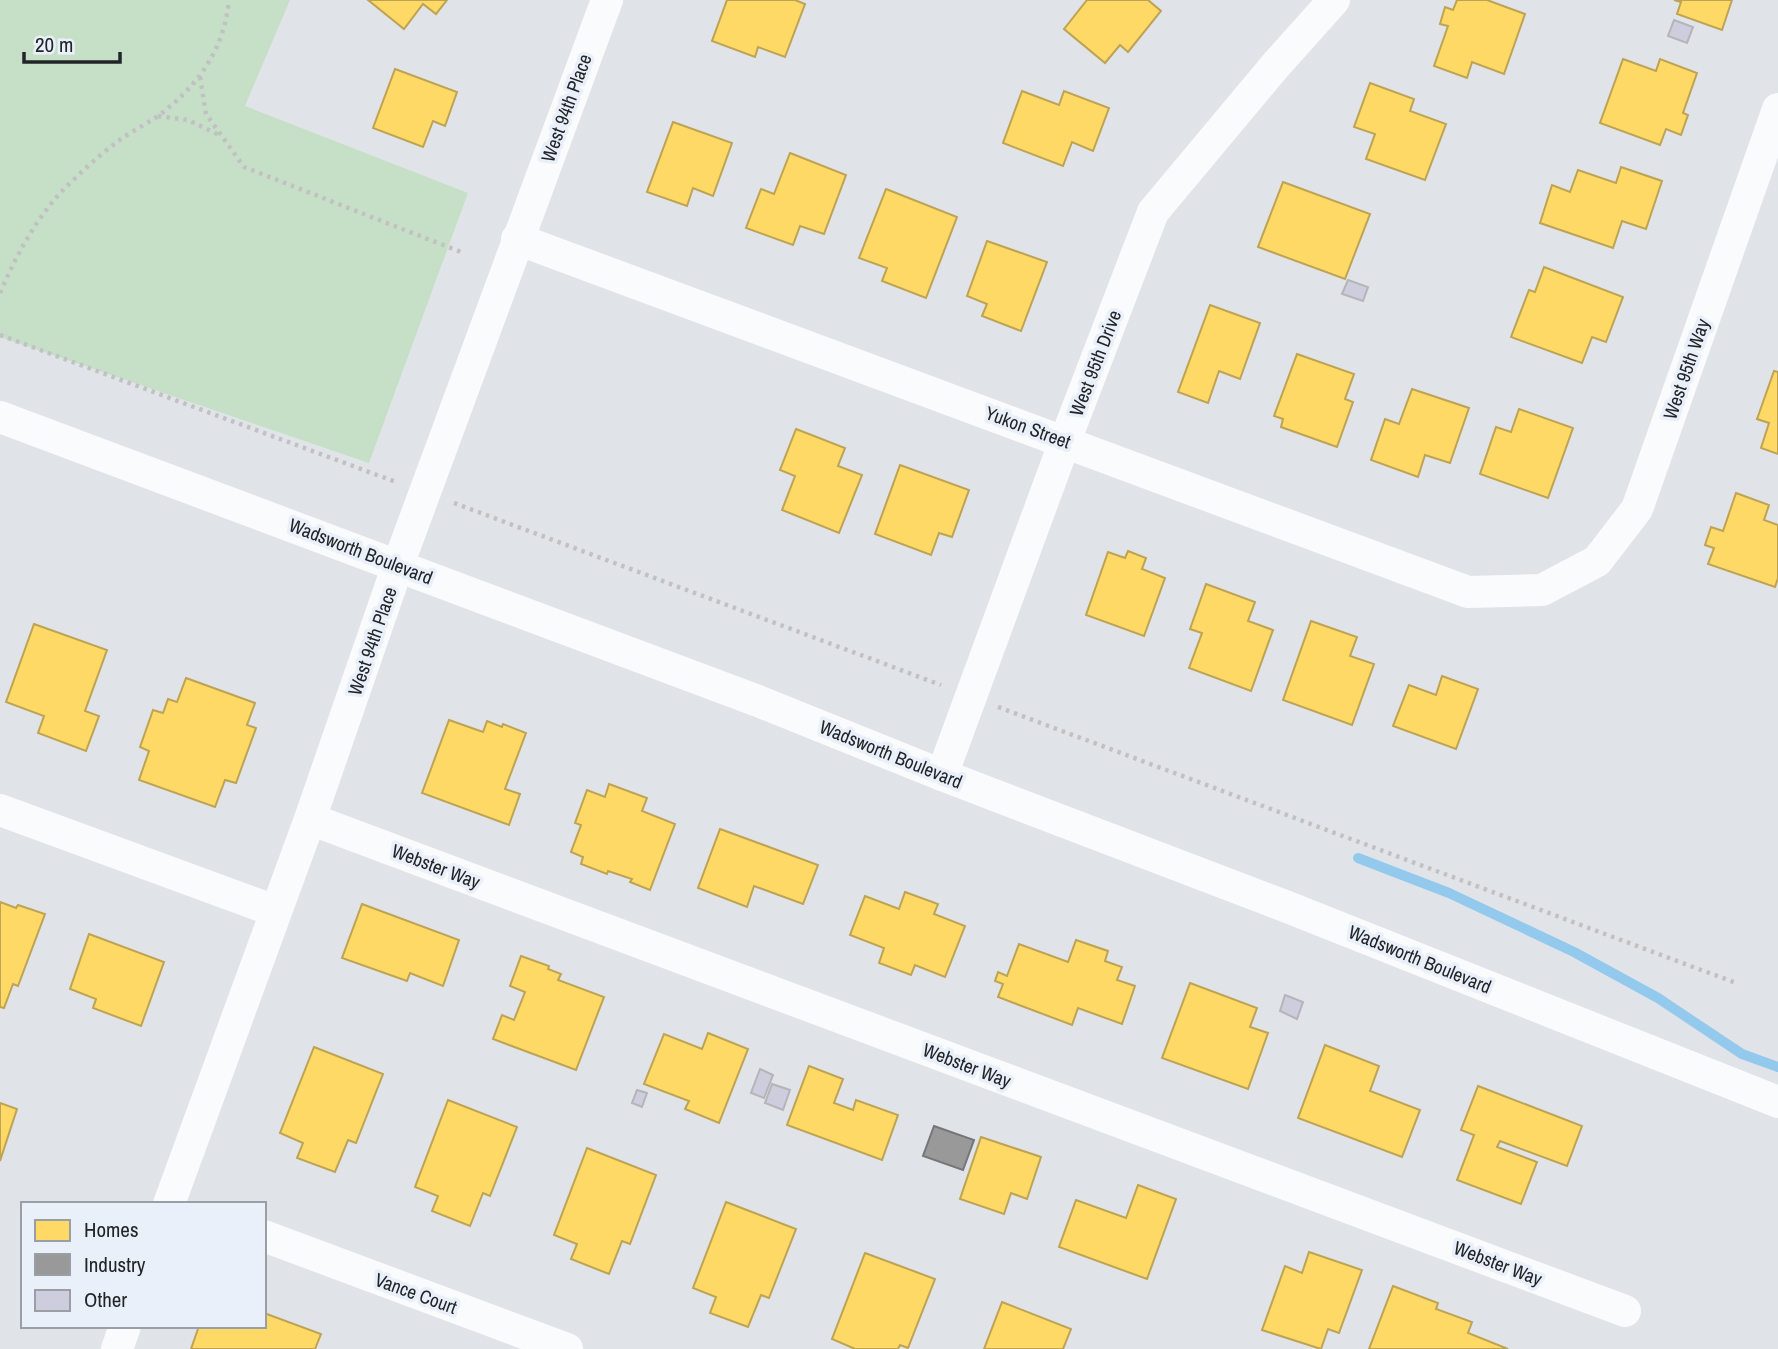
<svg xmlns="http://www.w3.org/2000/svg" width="1778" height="1349" font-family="'Archivo Narrow',sans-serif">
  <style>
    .green { fill: #c6e0c7 }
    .homes { fill: #ffd966; stroke: #bda353; stroke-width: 2 }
    .industry { fill: #999; stroke: #757677; stroke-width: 2 }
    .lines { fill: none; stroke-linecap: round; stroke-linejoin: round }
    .stream { stroke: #94c9ee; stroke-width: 10 }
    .building { fill: #cdcddd; stroke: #b3b5b8; stroke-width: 2 }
    .path { stroke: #c1c1c3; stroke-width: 4.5; stroke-dasharray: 3.5 5; stroke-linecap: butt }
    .minor { stroke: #fafbfc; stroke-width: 32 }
    .labels { text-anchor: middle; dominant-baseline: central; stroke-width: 7; stroke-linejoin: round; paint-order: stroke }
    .street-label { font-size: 19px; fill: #222528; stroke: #eaf0f9 }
  </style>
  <rect width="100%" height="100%" fill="#e0e4e8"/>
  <path class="green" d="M 0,0 L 290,0 L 245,106 L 468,193 L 369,463 L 0,337 Z"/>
  <g class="homes">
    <path d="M 368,0 L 447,0 L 436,14 L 423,4 L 404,29 Z"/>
    <path d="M 727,0 L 795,0 L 805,4 L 785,57 L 758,47 L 755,57 L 712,41 Z"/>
    <path d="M 1087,0 L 1148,0 L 1161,11 L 1128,52 L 1120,45 L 1105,63 L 1064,29 Z"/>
    <path d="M 1457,0 L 1487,0 L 1525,14 L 1504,74 L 1472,62 L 1467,78 L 1434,66 L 1448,26 L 1440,24 L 1445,7 L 1453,10 Z"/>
    <path d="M 1674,0 L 1732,0 L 1722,30 L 1677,14 L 1681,2 Z"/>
    <path d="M 1623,59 L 1656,71 L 1660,59 L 1697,73 L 1683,113 L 1688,115 L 1681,135 L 1666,129 L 1660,145 L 1600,123 Z"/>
    <path d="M 395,69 L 457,92 L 445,126 L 433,121 L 423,147 L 373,128 Z"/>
    <path d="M 1370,83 L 1414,99 L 1410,111 L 1446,124 L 1425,180 L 1366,159 L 1375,134 L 1354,127 Z"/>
    <path d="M 1022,91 L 1059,105 L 1064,91 L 1109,108 L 1093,151 L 1072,142 L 1063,166 L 1003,143 Z"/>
    <path d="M 673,122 L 732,143 L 713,196 L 693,188 L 687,206 L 647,192 Z"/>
    <path d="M 790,153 L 846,175 L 824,234 L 800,226 L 793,245 L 746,228 L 761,189 L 774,194 Z"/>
    <path d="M 1621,167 L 1662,181 L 1646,229 L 1622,221 L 1613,248 L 1540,223 L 1552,185 L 1570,192 L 1578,170 L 1616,183 Z"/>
    <path d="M 1283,182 L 1370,214 L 1345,279 L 1258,247 Z"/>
    <path d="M 886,189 L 957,217 L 926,298 L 882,281 L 887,268 L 859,258 Z"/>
    <path d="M 987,241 L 1047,262 L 1021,331 L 982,316 L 987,304 L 967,296 Z"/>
    <path d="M 1544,267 L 1623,297 L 1606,342 L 1592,337 L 1582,363 L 1511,337 L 1529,290 L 1535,292 Z"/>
    <path d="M 1210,305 L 1260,323 L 1240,379 L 1219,371 L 1208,403 L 1178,392 Z"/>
    <path d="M 1297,354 L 1354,374 L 1345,399 L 1353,402 L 1337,447 L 1281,427 L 1283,419 L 1274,416 Z"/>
    <path d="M 1774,371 L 1778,372 L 1778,454 L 1761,448 L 1769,423 L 1757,419 Z"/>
    <path d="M 1412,389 L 1469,408 L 1450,463 L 1425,455 L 1418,477 L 1371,460 L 1385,419 L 1399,424 Z"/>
    <path d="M 1519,409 L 1573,428 L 1548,498 L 1480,474 L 1496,427 L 1511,432 Z"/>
    <path d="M 796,429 L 845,448 L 838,466 L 862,475 L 839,533 L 782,510 L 795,476 L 780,470 Z"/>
    <path d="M 900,465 L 969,490 L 952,537 L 939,533 L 931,555 L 875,534 Z"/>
    <path d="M 1736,493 L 1769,505 L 1764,520 L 1778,525 L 1778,578 L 1775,587 L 1708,564 L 1714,548 L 1705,545 L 1711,527 L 1723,531 Z"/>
    <path d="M 1128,551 L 1146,558 L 1142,569 L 1165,578 L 1144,636 L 1086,615 L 1108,552 L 1125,558 Z"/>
    <path d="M 1206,584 L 1255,602 L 1248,621 L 1273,630 L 1251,691 L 1189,668 L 1202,633 L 1190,629 Z"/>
    <path d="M 1311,621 L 1357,637 L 1350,656 L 1374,664 L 1352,725 L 1283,700 Z"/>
    <path d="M 34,624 L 107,650 L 85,711 L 99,716 L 86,751 L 38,733 L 44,716 L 6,702 Z"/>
    <path d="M 1442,676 L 1478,689 L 1456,749 L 1393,726 L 1409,685 L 1436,695 Z"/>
    <path d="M 186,678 L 255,703 L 247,725 L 256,728 L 236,783 L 225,780 L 215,807 L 139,780 L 149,751 L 140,747 L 153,710 L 163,713 L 168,699 L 177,702 Z"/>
    <path d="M 449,720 L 483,732 L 487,721 L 502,727 L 503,724 L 526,733 L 505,789 L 520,794 L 509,825 L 422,793 Z"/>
    <path d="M 609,784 L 647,798 L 642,811 L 675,824 L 650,890 L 630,882 L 632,879 L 608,871 L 607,874 L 581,864 L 583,857 L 571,852 L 581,825 L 575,823 L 587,790 L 605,797 Z"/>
    <path d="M 720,829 L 818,865 L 803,904 L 754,886 L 747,907 L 698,888 Z"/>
    <path d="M 905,892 L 938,904 L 934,914 L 965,926 L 945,977 L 915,965 L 911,975 L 879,963 L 884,948 L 850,935 L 865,896 L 899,909 Z"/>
    <path d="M 0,902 L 16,908 L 18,905 L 45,914 L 18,986 L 13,984 L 4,1008 L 0,1007 Z"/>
    <path d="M 362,904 L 459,940 L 443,986 L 410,973 L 407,981 L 342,958 Z"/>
    <path d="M 89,934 L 164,962 L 141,1026 L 93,1008 L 96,999 L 70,989 Z"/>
    <path d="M 1076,940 L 1108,951 L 1105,961 L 1122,967 L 1117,980 L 1135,986 L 1122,1024 L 1078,1008 L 1072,1025 L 998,997 L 1003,984 L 995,981 L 998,972 L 1007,976 L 1019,944 L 1068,962 Z"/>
    <path d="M 521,956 L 549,966 L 548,969 L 561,974 L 558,980 L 604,997 L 576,1070 L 493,1039 L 502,1015 L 514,1020 L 525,992 L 510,986 Z"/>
    <path d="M 1190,983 L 1257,1008 L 1250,1027 L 1268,1033 L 1248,1089 L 1162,1058 Z"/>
    <path d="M 708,1033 L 748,1049 L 719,1123 L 685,1109 L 689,1101 L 644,1084 L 664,1034 L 702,1049 Z"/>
    <path d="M 1325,1045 L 1379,1066 L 1370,1091 L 1420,1110 L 1402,1157 L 1298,1118 Z"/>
    <path d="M 314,1047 L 383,1074 L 356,1143 L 348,1140 L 335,1172 L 297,1158 L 303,1143 L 280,1133 Z"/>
    <path d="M 809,1066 L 843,1079 L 834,1103 L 853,1110 L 856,1100 L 898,1115 L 882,1160 L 787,1125 Z"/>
    <path d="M 1478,1086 L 1582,1126 L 1567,1166 L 1500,1141 L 1497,1147 L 1537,1162 L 1521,1204 L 1457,1180 L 1474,1135 L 1461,1130 Z"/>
    <path d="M 448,1100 L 517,1127 L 490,1196 L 483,1193 L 470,1226 L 432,1211 L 438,1196 L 415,1187 Z"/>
    <path d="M 0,1103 L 17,1109 L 0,1161 Z"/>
    <path d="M 981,1137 L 1041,1157 L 1027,1199 L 1011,1193 L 1004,1214 L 960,1199 Z"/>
    <path d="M 587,1148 L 656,1175 L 630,1244 L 622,1241 L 609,1274 L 571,1259 L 577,1244 L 554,1235 Z"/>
    <path d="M 1138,1185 L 1176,1199 L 1147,1279 L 1059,1247 L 1076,1200 L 1126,1218 Z"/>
    <path d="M 726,1202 L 796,1229 L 769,1298 L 761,1295 L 748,1327 L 710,1313 L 716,1297 L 693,1288 Z"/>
    <path d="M 1309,1252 L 1362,1270 L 1339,1333 L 1328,1329 L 1321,1349 L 1262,1330 L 1285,1266 L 1302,1273 Z"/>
    <path d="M 865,1253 L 935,1279 L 908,1348 L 900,1345 L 898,1349 L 855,1349 L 832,1339 Z"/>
    <path d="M 1393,1286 L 1438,1303 L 1436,1309 L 1472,1322 L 1468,1333 L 1508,1349 L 1369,1349 Z"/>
    <path d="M 1002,1302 L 1071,1329 L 1063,1349 L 984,1349 Z"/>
    <path d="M 264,1313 L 321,1334 L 315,1349 L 191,1349 L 199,1326 L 264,1326 Z"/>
  </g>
  <path class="industry" d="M 934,1126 L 974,1140 L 963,1170 L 923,1156 Z"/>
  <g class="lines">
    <path class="stream" d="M 1358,858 L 1449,893 L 1574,952 L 1658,998 L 1742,1054 L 1778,1067"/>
  </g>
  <g class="building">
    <path d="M 1674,20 L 1693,27 L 1687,43 L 1668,36 Z"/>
    <path d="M 1348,280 L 1368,287 L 1363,301 L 1342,294 Z"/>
    <path d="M 1285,995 L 1303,1002 L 1297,1019 L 1280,1011 Z"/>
    <path d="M 760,1069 L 773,1075 L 764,1098 L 751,1093 Z"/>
    <path d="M 772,1084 L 790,1090 L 783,1110 L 765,1103 Z"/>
    <path d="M 637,1090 L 647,1093 L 642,1107 L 632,1103 Z"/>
  </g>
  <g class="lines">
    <g class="path">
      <path d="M 200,77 L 206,114 L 244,167 L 461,252"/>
      <path d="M 158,116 L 188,120 L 219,135"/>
      <path d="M 0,293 C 16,256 34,222 61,192 C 78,175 98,156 117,142 C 130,132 145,125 158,116 C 198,86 224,50 229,0"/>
      <path d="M 0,335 L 396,482"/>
      <path d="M 454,503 L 941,685"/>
      <path d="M 998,707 L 1736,983"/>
    </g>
    <g class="minor">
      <path d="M 517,239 L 1468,592 L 1542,590 L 1597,561 L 1637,509 L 1778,109"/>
      <path d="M 0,417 L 758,701 L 942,775 L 1285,906 L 1778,1102"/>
      <path d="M 942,775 L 1065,441 L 1153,212 L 1275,66 L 1334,0"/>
      <path d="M 0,810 L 275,911"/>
      <path d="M 310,819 L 1625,1311"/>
      <path d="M 169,1204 L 310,819 L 398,565 L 607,0"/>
      <path d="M 264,1236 L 567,1349"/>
      <path d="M 117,1349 L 125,1326"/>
    </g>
  </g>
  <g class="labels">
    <g class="street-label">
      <text transform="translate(566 108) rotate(-70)">West 94th Place</text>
      <text transform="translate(1095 363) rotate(-69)">West 95th Drive</text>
      <text transform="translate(1686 369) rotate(-71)">West 95th Way</text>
      <text transform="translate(1028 427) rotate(20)">Yukon Street</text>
      <text transform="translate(361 551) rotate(21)">Wadsworth Boulevard</text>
      <text transform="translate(372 641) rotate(-71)">West 94th Place</text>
      <text transform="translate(891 754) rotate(22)">Wadsworth Boulevard</text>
      <text transform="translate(436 866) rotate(21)">Webster Way</text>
      <text transform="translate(1420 959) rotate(22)">Wadsworth Boulevard</text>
      <text transform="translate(967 1065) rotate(21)">Webster Way</text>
      <text transform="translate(1498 1263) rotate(21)">Webster Way</text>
      <text transform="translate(416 1293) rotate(20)">Vance Court</text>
    </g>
  </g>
  <rect x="21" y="1202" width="245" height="126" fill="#eaf0f9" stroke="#9a9fa5" stroke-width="2"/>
  <rect x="35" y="1220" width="35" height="21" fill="#ffd966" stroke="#9a9fa5" stroke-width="2"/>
  <text x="84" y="1237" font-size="21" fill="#222528">Homes</text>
  <rect x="35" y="1254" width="35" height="21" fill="#999999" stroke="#9a9fa5" stroke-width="2"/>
  <text x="84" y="1272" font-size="21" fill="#222528">Industry</text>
  <rect x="35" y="1290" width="35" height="21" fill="#cdcddd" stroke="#9a9fa5" stroke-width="2"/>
  <text x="84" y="1307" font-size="21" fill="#222528">Other</text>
  <path d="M24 52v10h96v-10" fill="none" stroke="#222528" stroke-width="3.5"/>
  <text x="35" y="52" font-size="21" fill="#222528" stroke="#eaf0f9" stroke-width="5" paint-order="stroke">20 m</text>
</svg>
